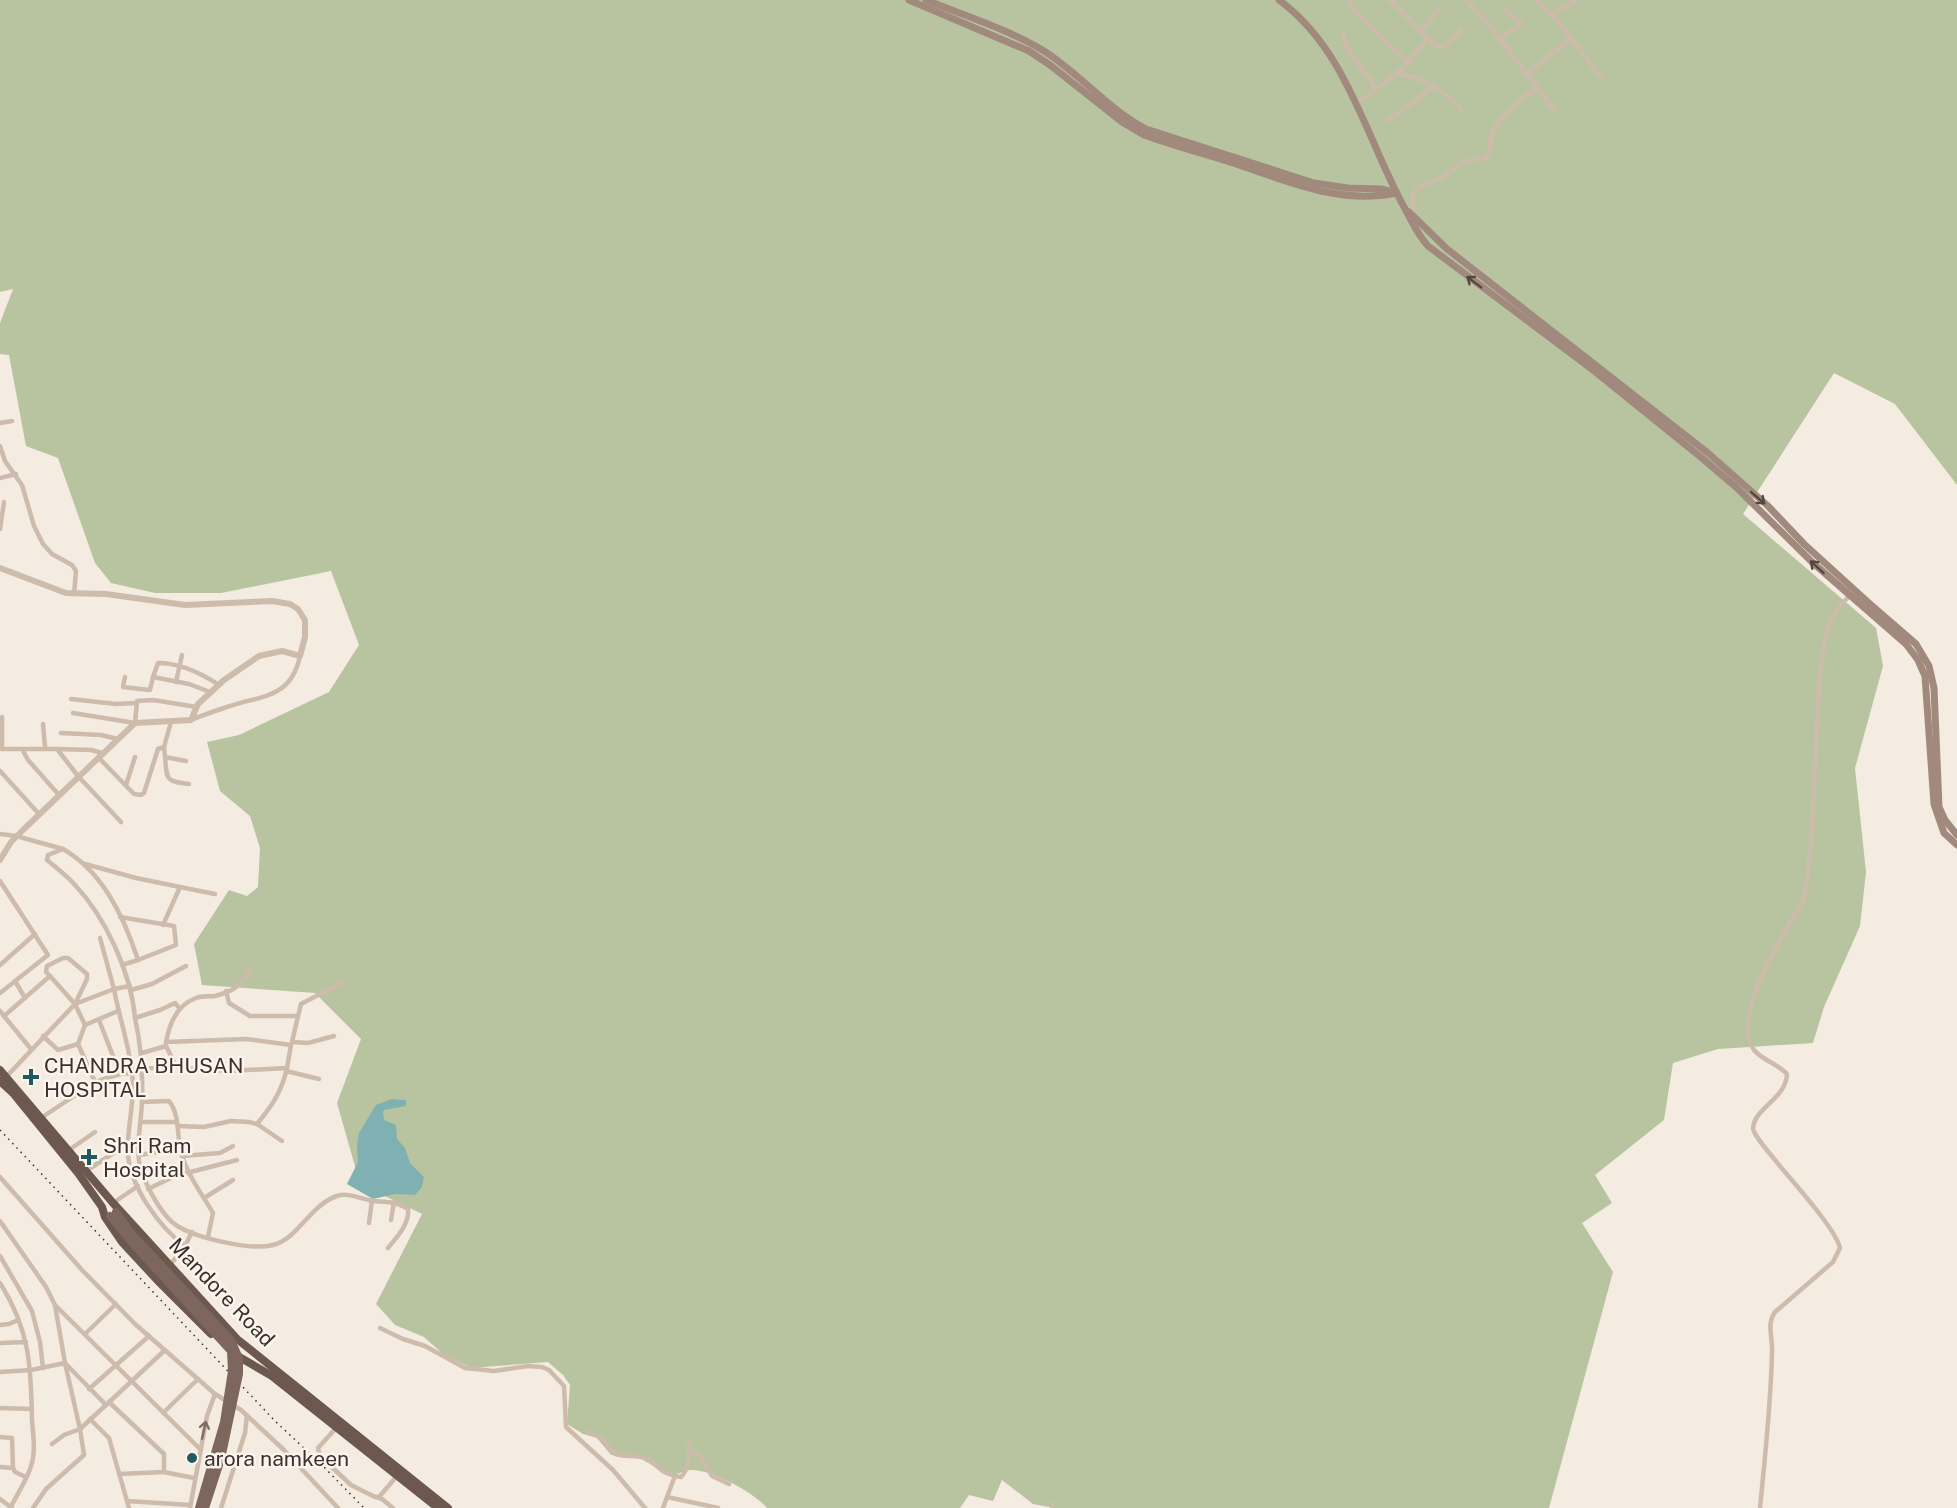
<svg xmlns="http://www.w3.org/2000/svg" width="1957" height="1508" font-family="'Public Sans',sans-serif">
  <style>
    .green { fill: #b8c4a0 }
    .water { fill: #7fb0b2 }
    .lines { fill: none; stroke-linecap: round; stroke-linejoin: round }
    .minor { stroke: #cdbbac; stroke-width: 4.5 }
    .tertiary { stroke: #cdbbac; stroke-width: 6 }
    .secondary { stroke: #a18a7d; stroke-width: 7 }
    .trunk { stroke: #6c584f; stroke-width: 8 }
    .rail { stroke: #3b302b; stroke-width: 1.5; stroke-dasharray: 1.5 4.5; stroke-linecap: butt }
    .primary-bridge { stroke: #7d675c; stroke-width: 8 }
    .oneway { stroke: #544640 }
    .oneway2 { stroke: #7d6f65 }
    .poi-dot { fill: #1f5a5e; stroke: #fbf5ee; stroke-width: 2 }
    .labels { text-anchor: middle; dominant-baseline: central; stroke-width: 5; stroke-linejoin: round; paint-order: stroke }
    .poi-label { font-size: 21px; fill: #3b302b; stroke: #fbf5ee; text-anchor: start }
    .street-label { font-size: 21px; fill: #3b302b; stroke: #fbf5ee }
  </style>
  <rect width="100%" height="100%" fill="#f4ebe1"/>
  <path class="green" d="M 0,0 L 1957,0 L 1957,485 L 1895,404 L 1834,373 L 1743,514 L 1876,628 L 1883,666 L 1855,768 L 1866,872 L 1860,926 L 1824,1007 L 1813,1043 L 1718,1049 L 1673,1063 L 1664,1120 L 1595,1175 L 1612,1203 L 1582,1223 L 1613,1272 L 1549,1508 L 1054,1508 L 1033,1504 L 1002,1480 L 993,1501 L 969,1495 L 960,1508 L 767,1508 C 755,1493 710,1468 690,1470 C 684,1471 677,1474 671,1476 L 636,1456 L 611,1455 L 597,1438 L 583,1434 L 567,1424 L 570,1385 L 563,1375 L 548,1362 L 471,1368 L 443,1354 L 424,1337 L 395,1325 L 376,1304 L 422,1214 L 360,1184 L 337,1103 L 361,1039 L 315,993 L 202,985 L 194,944 L 229,890 L 247,896 L 258,887 L 260,848 L 250,816 L 220,791 L 207,742 L 239,735 L 329,692 L 359,645 L 331,571 L 221,593 L 155,593 L 111,583 L 95,563 L 58,458 L 26,446 L 9,355 L 0,354 L 0,323 L 13,289 L 0,292 Z"/>
  <path class="water" d="M 392,1099 L 406,1100 L 406,1106 L 384,1110 L 383,1114 L 384,1120 L 396,1125 L 397,1139 L 405,1148 L 410,1163 L 424,1177 L 422,1187 L 415,1195 L 395,1194 L 373,1199 L 347,1184 L 358,1162 L 357,1146 L 359,1133 L 376,1105 Z"/>
  <g class="lines">
    <g class="minor">
      <path d="M 1349,0 L 1350,6 L 1354,11 L 1408,62 L 1395,75 L 1357,103"/>
      <path d="M 1390,0 L 1428,38 L 1408,62"/>
      <path d="M 1535,0 L 1556,19 L 1601,77"/>
      <path d="M 1551,15 L 1576,0"/>
      <path d="M 1421,31 L 1440,8"/>
      <path d="M 1343,34 C 1347,57 1365,68 1376,89"/>
      <path d="M 1428,38 L 1436,46 L 1442,48 L 1461,30"/>
      <path d="M 1500,39 L 1521,23 L 1505,9"/>
      <path d="M 1397,73 C 1429,81 1438,86 1461,109"/>
      <path d="M 1527,73 L 1570,39"/>
      <path d="M 1538,88 L 1554,111"/>
      <path d="M 1387,121 L 1418,99 L 1434,85"/>
      <path d="M 1412,215 L 1413,196 L 1418,187 L 1442,178 L 1464,161 L 1486,158 C 1491,151 1489,143 1492,135 C 1498,117 1522,97 1538,88 L 1485,20 L 1466,0"/>
      <path d="M 0,423 L 12,421"/>
      <path d="M 0,446 L 5,461 L 22,485 L 34,526 L 43,544 L 52,554 L 72,565 L 76,571 L 74,594"/>
      <path d="M 0,478 L 16,474"/>
      <path d="M 0,529 L 4,502"/>
      <path d="M 125,677 L 123,687 L 150,690 L 153,677 L 189,684 L 210,692"/>
      <path d="M 153,677 L 158,663 C 180,663 201,673 219,685"/>
      <path d="M 176,682 L 182,655"/>
      <path d="M 71,699 L 116,704 L 137,703"/>
      <path d="M 73,713 L 135,723 L 137,701 L 153,700 L 197,707"/>
      <path d="M 2,717 L 2,749"/>
      <path d="M 191,720 C 203,715 215,711 227,707 C 261,695 291,699 300,656"/>
      <path d="M 171,722 L 164,747 L 165,757 L 186,761"/>
      <path d="M 43,724 L 45,747"/>
      <path d="M 61,733 L 101,735 L 118,739"/>
      <path d="M 1,749 L 22,749"/>
      <path d="M 57,749 L 22,749 L 28,760 L 59,795"/>
      <path d="M 102,753 L 91,750 L 57,749 L 78,776 L 121,822"/>
      <path d="M 98,757 L 134,794 L 141,795 L 144,793 L 158,749 L 164,747"/>
      <path d="M 165,757 C 167,780 165,781 189,784"/>
      <path d="M 0,771 L 39,814"/>
      <path d="M 126,785 L 135,757"/>
      <path d="M 0,834 L 16,836 L 63,849 L 48,855 L 47,860 C 57,868 67,876 75,885 C 106,918 131,973 135,1018 L 160,1010 L 175,1003 L 180,1009"/>
      <path d="M 63,849 C 103,872 124,917 138,960 L 176,945 L 174,926 L 120,917"/>
      <path d="M 85,864 L 136,878 L 180,887 L 163,925"/>
      <path d="M 0,881 L 48,955 L 0,993"/>
      <path d="M 180,887 L 215,894"/>
      <path d="M 100,938 L 114,989 L 130,986"/>
      <path d="M 0,965 L 35,934"/>
      <path d="M 122,965 L 138,960"/>
      <path d="M 50,976 L 46,972 L 47,966 L 63,958 L 68,958 L 87,974 L 87,979 L 75,1004 L 114,989 C 119,1017 129,1044 132,1073 C 136,1101 126,1128 128,1155 C 131,1188 160,1228 185,1246 L 192,1232"/>
      <path d="M 15,981 L 25,998"/>
      <path d="M 131,990 L 152,984 L 186,966"/>
      <path d="M 226,991 L 229,1003 L 250,1016 L 298,1016 L 301,1004 L 343,982"/>
      <path d="M 0,1011 L 4,1016 L 50,976 L 75,1004 L 85,1025"/>
      <path d="M 4,1016 L 31,1049"/>
      <path d="M 298,1016 L 292,1042 L 308,1043 L 334,1036"/>
      <path d="M 135,1018 C 141,1045 143,1071 142,1099 C 142,1123 133,1153 143,1176 C 150,1192 159,1210 172,1222 C 189,1237 250,1251 273,1245 C 298,1239 310,1205 337,1196 C 348,1192 361,1199 373,1201 C 385,1202 397,1201 408,1209 C 410,1223 397,1237 388,1248"/>
      <path d="M 99,1020 L 120,1074"/>
      <path d="M 43,1036 L 58,1050 L 78,1044"/>
      <path d="M 166,1042 L 246,1039 L 291,1045 L 287,1068"/>
      <path d="M 166,1043 C 169,1024 177,1005 196,998 C 203,995 209,997 215,996 C 231,992 245,985 250,968"/>
      <path d="M 142,1053 L 166,1046 L 176,1066 L 182,1068 L 229,1071 L 287,1068 C 282,1091 272,1106 257,1124"/>
      <path d="M 142,1069 L 176,1066"/>
      <path d="M 286,1071 L 319,1079"/>
      <path d="M 7,1076 L 75,1004"/>
      <path d="M 95,1082 L 78,1044 L 85,1025 L 118,1011"/>
      <path d="M 142,1102 L 169,1101 C 181,1116 176,1139 182,1155 C 188,1176 202,1194 213,1213 L 208,1237"/>
      <path d="M 41,1118 L 95,1082 L 120,1074 L 142,1072"/>
      <path d="M 141,1122 L 176,1122"/>
      <path d="M 178,1126 L 204,1127 L 231,1121 L 249,1122 L 257,1124 L 282,1141"/>
      <path d="M 69,1150 L 95,1132"/>
      <path d="M 139,1155 L 165,1151 L 179,1146"/>
      <path d="M 182,1156 L 220,1153 L 233,1146"/>
      <path d="M 86,1171 L 129,1143"/>
      <path d="M 0,1177 L 82,1270 L 135,1324 L 215,1394 L 241,1410 L 284,1450 L 338,1508"/>
      <path d="M 148,1189 L 175,1176 L 237,1160"/>
      <path d="M 204,1198 L 233,1180"/>
      <path d="M 113,1203 L 138,1186"/>
      <path d="M 391,1220 L 394,1202"/>
      <path d="M 0,1221 L 46,1287 L 55,1305 L 65,1363 L 106,1405 L 165,1350"/>
      <path d="M 369,1223 L 372,1200"/>
      <path d="M 0,1256 L 32,1311 L 40,1342 L 43,1368"/>
      <path d="M 170,1265 L 185,1246"/>
      <path d="M 0,1283 C 30,1330 31,1366 32,1420 C 33,1434 36,1452 31,1466 C 27,1480 17,1494 11,1507"/>
      <path d="M 57,1307 L 200,1449"/>
      <path d="M 0,1325 L 9,1324 L 18,1320"/>
      <path d="M 380,1328 L 403,1339 L 425,1346 L 465,1368 L 494,1371 L 528,1366 L 542,1367 L 549,1370 L 564,1386 L 566,1427 L 613,1470 L 645,1508"/>
      <path d="M 85,1334 L 116,1304"/>
      <path d="M 0,1343 L 26,1342"/>
      <path d="M 0,1372 L 31,1370 L 65,1363 L 80,1429 L 106,1405"/>
      <path d="M 89,1389 L 149,1336"/>
      <path d="M 109,1402 L 164,1454 L 164,1472 L 194,1478"/>
      <path d="M 0,1408 L 32,1409"/>
      <path d="M 163,1413 L 198,1379"/>
      <path d="M 90,1419 L 109,1438 L 129,1508"/>
      <path d="M 337,1427 L 318,1448 L 320,1456 L 351,1485 L 373,1496 L 382,1499 L 393,1508"/>
      <path d="M 588,1432 C 592,1434 598,1436 602,1438 C 607,1442 608,1449 614,1453 C 624,1459 637,1453 647,1459 C 659,1465 660,1473 675,1476 L 667,1497"/>
      <path d="M 0,1437 L 12,1438 L 13,1468"/>
      <path d="M 690,1451 L 699,1455 L 712,1476 L 729,1484"/>
      <path d="M 0,1467 L 13,1468 L 15,1472 L 26,1477"/>
      <path d="M 119,1474 L 164,1472"/>
      <path d="M 675,1476 L 681,1477 C 689,1469 690,1453 689,1442"/>
      <path d="M 379,1497 L 397,1476"/>
      <path d="M 0,1499 L 12,1508"/>
      <path d="M 127,1501 L 190,1505"/>
      <path d="M 33,1508 L 46,1489 L 84,1455 L 80,1429 L 64,1435 L 52,1444"/>
      <path d="M 190,1508 L 207,1416 L 215,1394"/>
      <path d="M 221,1508 L 245,1433 L 247,1415"/>
      <path d="M 663,1508 L 667,1497 L 718,1508"/>
      <path d="M 1052,1508 L 1053,1503"/>
      <path d="M 1760,1508 C 1765,1456 1771,1404 1772,1352 C 1773,1337 1766,1325 1775,1312 L 1833,1262 L 1840,1248 C 1833,1219 1752,1141 1753,1128 C 1755,1107 1786,1099 1787,1074 C 1778,1064 1762,1060 1754,1050 C 1730,1017 1783,934 1801,905 L 1806,890 L 1812,829 L 1819,682 C 1822,661 1823,634 1834,615 C 1837,608 1844,602 1849,596"/>
    </g>
    <path class="tertiary" d="M 0,568 L 66,593 L 106,594 L 185,605 L 272,601 L 290,604 L 298,609 L 305,620 L 305,637 L 300,656 L 282,651 L 259,656 L 224,680 L 198,704 L 191,720 L 135,723 L 23,830 L 11,842 L 0,860"/>
    <g class="secondary">
      <path d="M 909,0 L 1029,51 L 1050,65 L 1122,122 L 1144,135 C 1174,146 1205,154 1236,164 C 1287,181 1340,205 1396,193"/>
      <path d="M 926,0 C 963,15 1010,30 1044,51 C 1080,74 1108,109 1146,129 L 1314,183 L 1348,188 L 1381,189 L 1393,192"/>
      <path d="M 1279,0 C 1347,50 1365,136 1404,207 C 1412,221 1417,234 1428,246 L 1593,370 L 1702,458 L 1737,488 L 1812,562 L 1906,644 L 1918,660 L 1925,676 L 1934,804 L 1944,833 L 1957,845"/>
      <path d="M 1409,212 L 1447,249 L 1708,453 L 1768,506 L 1804,544 L 1870,604 L 1916,644 L 1929,666 L 1934,688 L 1939,807 L 1945,820 L 1957,835"/>
    </g>
    <g class="trunk">
      <path d="M 0,1070 L 113,1203 L 237,1339 L 448,1508"/>
      <path d="M 0,1081 L 13,1093 L 78,1173 L 102,1207 L 105,1217 L 122,1242 L 160,1283 L 211,1334"/>
      <path d="M 234,1354 L 272,1376 L 438,1508"/>
    </g>
    <path class="rail" d="M 0,1130 L 275,1421 L 322,1465 L 364,1508"/>
    <g class="primary-bridge">
      <path d="M 116,1212 L 132,1234 L 231,1340 L 239,1358 L 239,1374 L 221,1459 L 205,1508"/>
      <path d="M 110,1216 L 134,1245 L 231,1351 L 232,1371 L 224,1422 L 199,1508"/>
    </g>
  </g>
  <defs><path id="oneway-shaft" d="M-6 0H5M1.5-3L5.5 0L1.5 3" fill="none" stroke-width="1.6" stroke-linecap="round" stroke-linejoin="round" transform="scale(1.5)"/></defs>
  <g class="oneway">
    <use href="#oneway-shaft" transform="translate(1474 282) rotate(-143)"/>
    <use href="#oneway-shaft" transform="translate(1758 498) rotate(41)"/>
    <use href="#oneway-shaft" transform="translate(1817 567) rotate(-138)"/>
  </g>
  <use class="oneway2" href="#oneway-shaft" transform="translate(204 1430) rotate(-78)"/>
  <g class="poi-dot">
    <path d="M28 1068h6v6h6v6h-6v6h-6v-6h-6v-6h6z"/>
    <path d="M86 1148h6v6h6v6h-6v6h-6v-6h-6v-6h6z"/>
    <circle cx="192" cy="1458" r="6"/>
  </g>
  <g class="labels">
    <g class="poi-label">
      <text x="44" y="1065">CHANDRA BHUSAN<tspan x="44" dy="24">HOSPITAL</tspan></text>
      <text x="103" y="1145">Shri Ram<tspan x="103" dy="24">Hospital</tspan></text>
      <text x="204" y="1458">arora namkeen</text>
    </g>
    <g class="street-label">
      <text transform="translate(222 1292) rotate(46)">Mandore Road</text>
    </g>
  </g>
</svg>
